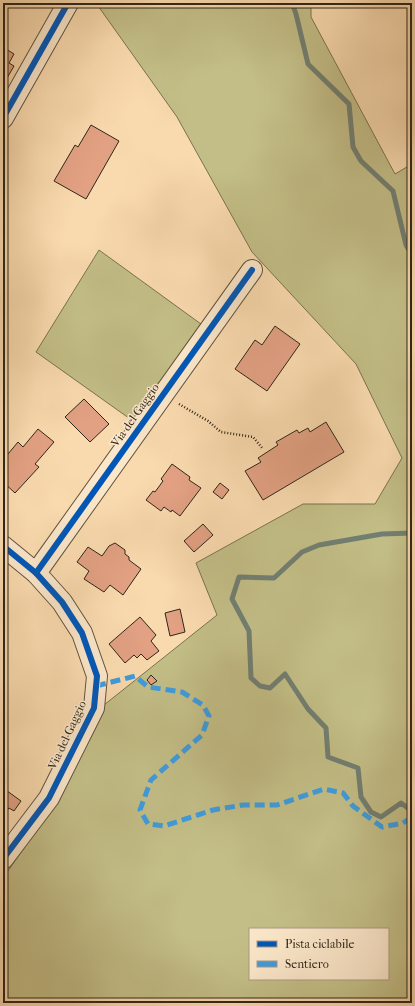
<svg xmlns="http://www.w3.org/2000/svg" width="415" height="1006" font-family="'IM FELL French Canon',serif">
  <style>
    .green { fill: #c3be87; stroke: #7a7250; fill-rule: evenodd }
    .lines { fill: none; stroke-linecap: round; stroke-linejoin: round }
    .stream { stroke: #727f72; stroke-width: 5 }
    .building { fill: #e2a183; stroke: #302619 }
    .street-casing { stroke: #62533e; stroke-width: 22 }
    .path { stroke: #302619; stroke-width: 2.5; stroke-dasharray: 1 2; stroke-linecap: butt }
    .street { stroke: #fbe7ca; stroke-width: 20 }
    .quiet { stroke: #3e9cdf; stroke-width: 5; stroke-dasharray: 10 5; stroke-linecap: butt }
    .cycleway-casing { stroke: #fbe7ca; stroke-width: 8 }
    .cycleway { stroke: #0057b8; stroke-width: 6 }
    .labels { text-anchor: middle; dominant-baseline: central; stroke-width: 3; stroke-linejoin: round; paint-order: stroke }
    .street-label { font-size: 12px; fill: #302619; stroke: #fbe7ca }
  </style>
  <rect width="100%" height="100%" fill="#f9daae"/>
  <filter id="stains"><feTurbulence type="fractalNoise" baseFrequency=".005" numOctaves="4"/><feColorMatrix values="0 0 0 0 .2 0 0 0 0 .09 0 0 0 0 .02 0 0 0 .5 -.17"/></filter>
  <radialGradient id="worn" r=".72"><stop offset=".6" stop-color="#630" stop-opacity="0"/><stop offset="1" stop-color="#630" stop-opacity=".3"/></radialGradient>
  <g class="green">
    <path d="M 96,3 L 311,3 L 311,17 L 395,174 L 412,164 L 412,1003 L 3,1003 L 3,878 L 57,801 L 104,705 L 217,615 L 196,563 L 303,504 L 375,504 L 402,458 L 356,364 L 252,252 L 177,117 ZM 250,929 L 388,929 L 388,979 L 250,979 Z"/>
    <path d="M 99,250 L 201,324 L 133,421 L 36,352 Z"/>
  </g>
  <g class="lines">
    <g class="stream">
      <path d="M 292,3 L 296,14 L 308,64 L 349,104 L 353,147 L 361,161 L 393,191 L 406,245 L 412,255"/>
      <path d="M 412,533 L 382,534 L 319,545 L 302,552 L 274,578 L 239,577 L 232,599 L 249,631 L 251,678 L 260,686 L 270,688 L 285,674 L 308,709 L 326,728 L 328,757 L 358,768 L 361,797 L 371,812 L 381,817 L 401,803 L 412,811"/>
    </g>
  </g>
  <g class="building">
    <path d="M 3,45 L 7,47 L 6,49 L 14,54 L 9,63 L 14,66 L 3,85 Z"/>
    <path d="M 91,125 L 119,141 L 86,199 L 54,181 L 75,145 L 78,147 Z"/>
    <path d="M 275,326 L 300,344 L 267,391 L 235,369 L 255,340 L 262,345 Z"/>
    <path d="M 84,399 L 109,424 L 90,442 L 65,417 Z"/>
    <path d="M 326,422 L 344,452 L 263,500 L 245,471 L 261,462 L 258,458 L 278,445 L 276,442 L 297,430 L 299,433 L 308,428 L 310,432 Z"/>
    <path d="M 38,429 L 54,442 L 35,464 L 39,467 L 15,493 L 3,482 L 3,460 L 18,442 L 23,447 Z"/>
    <path d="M 172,464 L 190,477 L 189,480 L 201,488 L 180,516 L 172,510 L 171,512 L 164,507 L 161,511 L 146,500 L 153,491 L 155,492 L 163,481 L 161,479 Z"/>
    <path d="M 220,483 L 229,490 L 222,499 L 213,492 Z"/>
    <path d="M 203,524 L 213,535 L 194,552 L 184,541 Z"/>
    <path d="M 115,543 L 125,550 L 125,554 L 129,557 L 129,560 L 141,569 L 123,595 L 110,585 L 104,592 L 84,579 L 89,571 L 77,562 L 88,547 L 102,556 L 109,546 Z"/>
    <path d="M 180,609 L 185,632 L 170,636 L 165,613 Z"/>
    <path d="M 140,617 L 156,635 L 151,641 L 159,651 L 147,660 L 141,654 L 137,658 L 134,655 L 125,663 L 109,644 Z"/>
    <path d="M 151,675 L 157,681 L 151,685 L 147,680 Z"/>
    <path d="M 3,788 L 21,801 L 14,811 L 9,808 L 3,816 Z"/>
  </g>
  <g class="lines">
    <g class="street-casing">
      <g id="street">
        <path d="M 3,118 L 68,3"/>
        <path d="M 3,546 L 36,573 L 62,602 L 82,633 L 97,676 L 94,708 L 49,798 L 3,859"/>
        <path d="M 36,573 L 252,270"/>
      </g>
    </g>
    <path class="path" d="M 179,404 L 208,421 L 221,432 L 253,437 L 263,449"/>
    <use href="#street" class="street"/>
    <path class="quiet" d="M 96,686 L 135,676 L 148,687 L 182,692 L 203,705 L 209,716 L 202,735 L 151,780 L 140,810 L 148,824 L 164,826 L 213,810 L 243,805 L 277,805 L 324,789 L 343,793 L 353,806 L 382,827 L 403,823 L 412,817"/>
    <g class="cycleway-casing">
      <g id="cycleway">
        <path d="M 3,118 L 68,3"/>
        <path d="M 3,546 L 36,573 L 62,602 L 82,633 L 97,676 L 94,708 L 49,798 L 3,859"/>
        <path d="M 36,573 L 252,270"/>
      </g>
    </g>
    <use href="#cycleway" class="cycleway"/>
  </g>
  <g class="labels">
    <g class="street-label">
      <text transform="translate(135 415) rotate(-55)">Via del Gaggio</text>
      <text transform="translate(67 735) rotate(-65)">Via del Gaggio</text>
    </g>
  </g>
  <rect width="415" height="1006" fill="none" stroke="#f9daae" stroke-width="16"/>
  <rect x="4" y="4" width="407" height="998" fill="none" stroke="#302619" stroke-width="2"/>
  <rect x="8" y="8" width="399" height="990" fill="none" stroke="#302619"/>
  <rect x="249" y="928" width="140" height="52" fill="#fbe7ca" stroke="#aa9a83"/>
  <rect x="257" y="941" width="20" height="6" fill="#0057b8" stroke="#aa9a83"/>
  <text x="285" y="948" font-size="12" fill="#302619">Pista ciclabile</text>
  <rect x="257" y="961" width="20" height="6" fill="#3e9cdf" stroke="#aa9a83"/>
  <text x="285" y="968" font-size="12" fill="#302619">Sentiero</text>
  <rect width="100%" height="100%" filter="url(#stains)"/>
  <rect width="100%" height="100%" fill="url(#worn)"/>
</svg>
